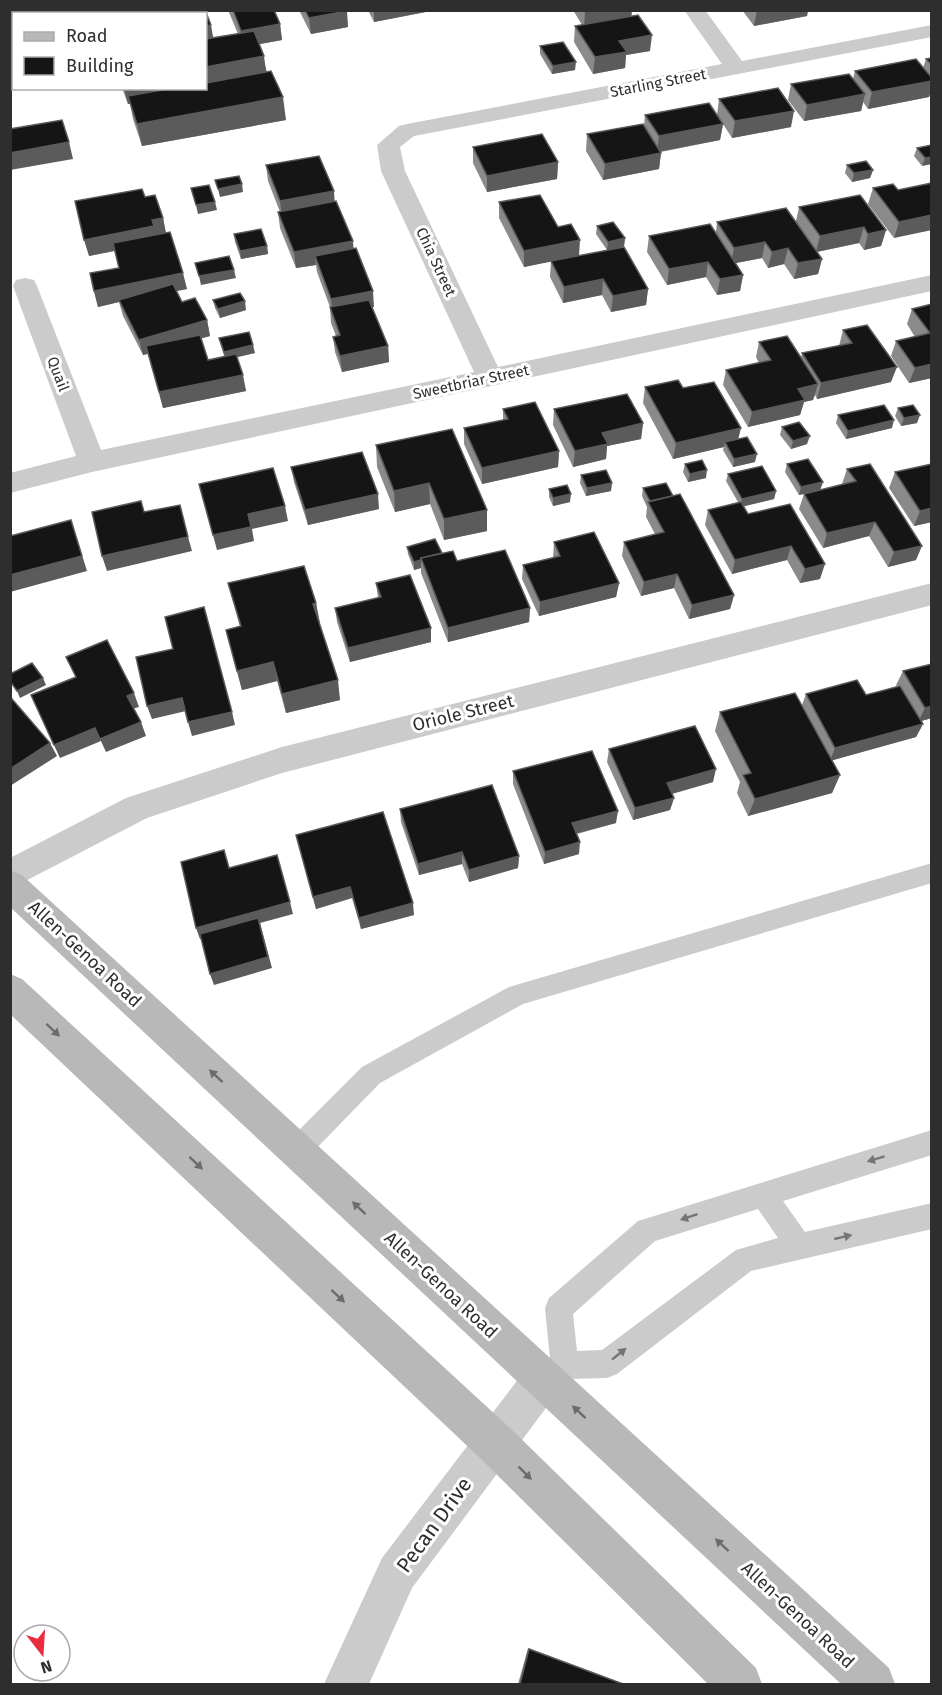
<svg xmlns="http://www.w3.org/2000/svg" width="942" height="1695" font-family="'Fira Sans',sans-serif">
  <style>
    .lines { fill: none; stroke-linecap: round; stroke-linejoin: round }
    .service { fill: #cbcbcb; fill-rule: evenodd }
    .minor { fill: #cbcbcb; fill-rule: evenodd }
    .secondary { fill: #b8b8b8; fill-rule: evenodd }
    .wall { fill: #8a8a8a }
    .shaded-wall { fill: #5b5b5b }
    .building { fill: #151515; stroke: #5b5b5b; stroke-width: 1.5 }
    .oneway { fill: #6c6c6c }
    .oneway2 { fill: #757575 }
    .labels { text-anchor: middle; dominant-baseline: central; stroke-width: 6; stroke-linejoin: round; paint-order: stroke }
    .far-street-label { font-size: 15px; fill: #2e2e2e; stroke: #fff }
    .street-label { font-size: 18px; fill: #2e2e2e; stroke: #fff }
    .near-street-label { font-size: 21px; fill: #2e2e2e; stroke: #fff }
  </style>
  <rect width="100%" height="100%" fill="#fff"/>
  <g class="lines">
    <g class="service">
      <path d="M 932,863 L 932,883 L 523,1004 L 380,1083 L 306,1159 L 297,1163 L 288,1159 L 284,1150 L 288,1141 L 362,1067 L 509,987 Z"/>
      <path d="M 932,1130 L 932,1155 L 783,1201 L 805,1232 L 932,1203 L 932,1229 L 751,1271 L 617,1374 L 607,1378 L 568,1379 L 553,1387 L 543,1383 L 539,1373 L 543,1363 L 550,1359 L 545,1308 L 549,1298 L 638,1221 ZM 758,1209 L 778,1238 L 736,1250 L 602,1350 L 577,1351 L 573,1314 L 655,1241 Z"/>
    </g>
    <g class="minor">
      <path d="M 684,10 L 705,10 L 742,61 L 932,25 L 932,37 L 414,136 L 400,147 L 405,171 L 498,367 L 932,275 L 932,291 L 92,472 L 10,493 L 10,473 L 76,456 L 13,286 L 16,280 L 25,278 L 34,280 L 37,286 L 101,450 L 474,372 L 381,171 L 377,145 L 399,126 L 407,124 L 722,64 Z"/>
      <path d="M 932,583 L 932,605 L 282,773 L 147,818 L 10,889 L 10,858 L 126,798 L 282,747 Z"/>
      <path d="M 543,1359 L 557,1365 L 563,1379 L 557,1393 L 412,1588 L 369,1684 L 324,1684 L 382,1558 L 529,1365 Z"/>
    </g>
    <g class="secondary">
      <path d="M 10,870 L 22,875 L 889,1668 L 895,1684 L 841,1684 L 10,907 Z"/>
      <path d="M 10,974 L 22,979 L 510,1428 L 756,1668 L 762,1684 L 708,1684 L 480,1458 L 10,1014 Z"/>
    </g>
  </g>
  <g class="wall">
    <path d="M 124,10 L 205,10 L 213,38 L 238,34 L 228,10 L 274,10 L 280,24 L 282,40 L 259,44 L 267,72 L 286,120 L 142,146 L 133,119 L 130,104 L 128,104 L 122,88 L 206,88 L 206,14 L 125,14 Z"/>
    <path d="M 299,10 L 346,10 L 348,27 L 311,34 Z"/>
    <path d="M 368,10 L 436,10 L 374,22 Z"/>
    <path d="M 573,10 L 632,10 L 631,16 L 650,51 L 626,55 L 625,68 L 593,74 L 574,42 L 575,26 L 582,25 Z"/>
    <path d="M 742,10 L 808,10 L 807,16 L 754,26 Z"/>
    <path d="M 540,46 L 575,70 L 552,74 L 540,54 Z"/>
    <path d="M 932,58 L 932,89 L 929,97 L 868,109 L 863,102 L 861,111 L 804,121 L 788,100 L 791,84 L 853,79 L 855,71 L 923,68 L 926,59 Z"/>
    <path d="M 719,99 L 791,127 L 732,138 L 723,124 L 720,140 L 661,152 L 661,153 L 659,169 L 603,180 L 586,151 L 587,134 L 644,126 L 645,115 L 717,115 Z"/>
    <path d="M 932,145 L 922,166 L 914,156 L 917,148 Z"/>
    <path d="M 473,147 L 558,162 L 557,179 L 487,192 L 473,163 Z"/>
    <path d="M 266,165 L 335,201 L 354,249 L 374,307 L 372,307 L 388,346 L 389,362 L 342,372 L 335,352 L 333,337 L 336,336 L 331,323 L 330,307 L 317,272 L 316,265 L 296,268 L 280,228 L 278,212 L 280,212 L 268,181 Z"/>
    <path d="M 847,165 L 873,170 L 870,178 L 852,182 L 845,173 Z"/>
    <path d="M 932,183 L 894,238 L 868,204 L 873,188 L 898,190 Z"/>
    <path d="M 145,197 L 163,218 L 166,233 L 187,289 L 177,291 L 182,302 L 207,320 L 210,336 L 201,338 L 208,360 L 224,356 L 219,338 L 255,353 L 237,357 L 246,391 L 163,408 L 148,354 L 143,355 L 123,316 L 119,302 L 98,307 L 94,291 L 119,268 L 115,251 L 89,256 Z"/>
    <path d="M 499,202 L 558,227 L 579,256 L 607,250 L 596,234 L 597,226 L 625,238 L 624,246 L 648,289 L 646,305 L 611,312 L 602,295 L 563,303 L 550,277 L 551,261 L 524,267 L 499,218 Z"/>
    <path d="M 799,207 L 886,230 L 881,246 L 864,250 L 859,243 L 817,252 L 822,259 L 818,274 L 794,279 L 784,264 L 768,268 L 762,258 L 736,263 L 743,275 L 740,291 L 717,295 L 706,277 L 667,285 L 647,252 L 649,236 L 716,232 L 717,222 L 796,221 Z"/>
    <path d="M 234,234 L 267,246 L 268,254 L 241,259 L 235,242 Z"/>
    <path d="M 213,300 L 246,310 L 220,318 L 215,308 Z"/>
    <path d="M 932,304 L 932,378 L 909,383 L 891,356 L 896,341 L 915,337 L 907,324 L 912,309 Z"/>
    <path d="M 843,330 L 891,382 L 817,399 L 815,395 L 813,400 L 804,402 L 800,415 L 748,427 L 723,385 L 726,370 L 759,363 L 756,357 L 759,342 L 801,358 L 802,353 L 839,346 Z"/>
    <path d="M 645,387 L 683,388 L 738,439 L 755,462 L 733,467 L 723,450 L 724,447 L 673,459 L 643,403 Z"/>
    <path d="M 898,408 L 917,423 L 901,426 L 895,416 Z"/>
    <path d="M 503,409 L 559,451 L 558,467 L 482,484 L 464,444 L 464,428 L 503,420 Z"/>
    <path d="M 554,409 L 643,423 L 641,439 L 607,446 L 606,459 L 573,467 L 553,425 Z"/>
    <path d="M 838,415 L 892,428 L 846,439 L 836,423 Z"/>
    <path d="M 782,427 L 807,444 L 791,449 L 780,435 Z"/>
    <path d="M 376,445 L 487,510 L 487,531 L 444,540 L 430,504 L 395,512 L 377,467 Z"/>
    <path d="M 685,464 L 706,478 L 688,482 L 683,472 Z"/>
    <path d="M 787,464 L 823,482 L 820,490 L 799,495 L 785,472 Z"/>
    <path d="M 932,464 L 932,522 L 914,526 L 889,488 L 895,472 Z"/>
    <path d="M 291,467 L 379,509 L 308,525 L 294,482 Z"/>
    <path d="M 847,469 L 916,560 L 888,567 L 869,536 L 823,548 L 799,509 L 804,494 L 842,484 Z"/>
    <path d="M 728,474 L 776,491 L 774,499 L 743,506 L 748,514 L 790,504 L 820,579 L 800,583 L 787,560 L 732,574 L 705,525 L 708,510 L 738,502 L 726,481 Z"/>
    <path d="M 581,475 L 611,491 L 586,496 L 580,483 Z"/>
    <path d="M 643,488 L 673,496 L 734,595 L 730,609 L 689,619 L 674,588 L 641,596 L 622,556 L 624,542 L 655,534 L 646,517 L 647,507 L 642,496 Z"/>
    <path d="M 549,489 L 570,502 L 553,506 L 549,497 Z"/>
    <path d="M 554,542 L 619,583 L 616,597 L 539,616 L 522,579 L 523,565 L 553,558 Z"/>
    <path d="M 407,547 L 442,553 L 457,561 L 530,608 L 529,622 L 448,642 L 421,573 L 421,568 L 414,570 L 408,554 Z"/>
    <path d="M 228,583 L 316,603 L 319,623 L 340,700 L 286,713 L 277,681 L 242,690 L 226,630 L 240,627 Z"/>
    <path d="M 376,583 L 431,642 L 350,662 L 337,622 L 335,608 L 378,598 Z"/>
    <path d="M 932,664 L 932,718 L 921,721 L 923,724 L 916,737 L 832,760 L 840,775 L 832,793 L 748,816 L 737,793 L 740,782 L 715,731 L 720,712 L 802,705 L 806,694 L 866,695 L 897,686 L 896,685 L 903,671 Z"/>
    <path d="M 609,749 L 713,782 L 672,794 L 674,798 L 670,810 L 633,820 L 607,762 Z"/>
    <path d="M 513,771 L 616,823 L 577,834 L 579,854 L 544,864 L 513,784 Z"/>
    <path d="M 400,809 L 519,856 L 518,868 L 469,882 L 462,864 L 419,875 L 401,822 Z"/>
    <path d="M 296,835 L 414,915 L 361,929 L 352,898 L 316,909 Z"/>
    <path d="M 528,1648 L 624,1684 L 518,1684 Z"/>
  </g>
  <g class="shaded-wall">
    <path d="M 374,10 L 436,10 L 374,22 Z"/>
    <path d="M 595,10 L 632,10 L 631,20 L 584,28 L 585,12 Z"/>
    <path d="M 757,10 L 808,10 L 807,16 L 754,26 Z"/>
    <path d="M 347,11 L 348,27 L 311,34 L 309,18 Z"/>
    <path d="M 280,24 L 282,40 L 244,47 L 241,31 Z"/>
    <path d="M 211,25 L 215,48 L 206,49 L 206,26 Z"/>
    <rect x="10" y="33" width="4" height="24"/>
    <path d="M 652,35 L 650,51 L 626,55 L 625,68 L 593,74 L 595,57 L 619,41 Z"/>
    <path d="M 264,56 L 267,79 L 130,104 L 128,96 L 130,104 L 128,104 L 124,88 L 206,88 L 206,67 Z"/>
    <path d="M 576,62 L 575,70 L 552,74 L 553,66 Z"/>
    <path d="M 932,81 L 932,89 L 929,97 L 868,109 L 872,92 Z"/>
    <path d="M 865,94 L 861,111 L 804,121 L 807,105 Z"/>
    <path d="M 283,97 L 286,120 L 142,146 L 137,124 Z"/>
    <path d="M 794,111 L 791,127 L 732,138 L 735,121 Z"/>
    <path d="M 723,124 L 720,140 L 657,152 L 659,136 Z"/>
    <path d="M 69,142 L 73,159 L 10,170 L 10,153 Z"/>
    <path d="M 661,153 L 659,169 L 603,180 L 605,164 Z"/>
    <path d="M 932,157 L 932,164 L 922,166 L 925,158 Z"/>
    <path d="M 558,162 L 557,179 L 487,192 L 487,176 Z"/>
    <path d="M 873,170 L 870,178 L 852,182 L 854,173 Z"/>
    <path d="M 242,184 L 243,192 L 220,197 L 218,189 Z"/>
    <path d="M 334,191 L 335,207 L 282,218 L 280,201 Z"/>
    <path d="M 215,202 L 217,210 L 198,214 L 196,205 Z"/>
    <path d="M 932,215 L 932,230 L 894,238 L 899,222 Z"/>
    <path d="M 163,218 L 166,234 L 157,242 L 89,256 L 84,240 L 152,220 Z"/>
    <path d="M 864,227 L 859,243 L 816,252 L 820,236 Z"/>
    <path d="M 886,230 L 881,246 L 864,250 L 868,234 Z"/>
    <path d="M 625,238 L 624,246 L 607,251 L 608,242 Z"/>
    <path d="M 580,240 L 579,256 L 524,267 L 524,251 Z"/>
    <path d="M 353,241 L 354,257 L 315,256 L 316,265 L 296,268 L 294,252 Z"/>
    <path d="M 765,242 L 762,258 L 731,264 L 734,248 Z"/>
    <path d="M 267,246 L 268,254 L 241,259 L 240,251 Z"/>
    <path d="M 788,248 L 784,264 L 768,268 L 772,252 Z"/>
    <path d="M 822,259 L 818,274 L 794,279 L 798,263 Z"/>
    <path d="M 708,262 L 706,277 L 667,285 L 669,269 Z"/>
    <path d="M 234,270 L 236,278 L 201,285 L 199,276 Z"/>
    <path d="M 183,273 L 187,289 L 120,302 L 119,300 L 119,302 L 98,307 L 94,291 Z"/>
    <path d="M 743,275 L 740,291 L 717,295 L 720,279 Z"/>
    <path d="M 603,279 L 602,295 L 563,303 L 564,287 Z"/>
    <path d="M 648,289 L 646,305 L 611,312 L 613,296 Z"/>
    <path d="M 373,291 L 374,307 L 333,315 L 331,299 Z"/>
    <path d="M 245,301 L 246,310 L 220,318 L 218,309 Z"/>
    <path d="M 207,320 L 210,336 L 143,355 L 139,340 Z"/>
    <path d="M 253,345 L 255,353 L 225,360 L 224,352 Z"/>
    <path d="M 388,346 L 389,362 L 342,372 L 340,356 Z"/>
    <path d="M 932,364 L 932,378 L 909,383 L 915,368 Z"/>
    <path d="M 897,367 L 891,382 L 817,399 L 821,383 Z"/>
    <path d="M 243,375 L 246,391 L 163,408 L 159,392 Z"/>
    <path d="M 818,384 L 813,400 L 804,402 L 800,415 L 748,427 L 752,412 L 798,389 Z"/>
    <path d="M 920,415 L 917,423 L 901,426 L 904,418 Z"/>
    <path d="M 894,420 L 892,428 L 846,439 L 848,431 Z"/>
    <path d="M 643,423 L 641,439 L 607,446 L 606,459 L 573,467 L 575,451 L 602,433 Z"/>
    <path d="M 741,428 L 737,444 L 725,442 L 724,447 L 673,459 L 676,443 Z"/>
    <path d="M 810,436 L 807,444 L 791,449 L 793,441 Z"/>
    <path d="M 559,451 L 558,467 L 482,484 L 482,468 Z"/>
    <path d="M 757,454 L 755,462 L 733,467 L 734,459 Z"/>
    <path d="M 707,470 L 706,478 L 688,482 L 690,474 Z"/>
    <path d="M 823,482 L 820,490 L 799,495 L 801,487 Z"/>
    <path d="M 429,483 L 430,504 L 395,512 L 394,491 Z"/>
    <path d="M 612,483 L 611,491 L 586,496 L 587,488 Z"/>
    <path d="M 776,491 L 774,499 L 741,507 L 742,499 Z"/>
    <path d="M 378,494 L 379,509 L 308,525 L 305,510 Z"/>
    <path d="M 571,494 L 570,502 L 553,506 L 553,498 Z"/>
    <path d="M 285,506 L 288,521 L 252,529 L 254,541 L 217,550 L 213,535 L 248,514 Z"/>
    <path d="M 932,508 L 932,522 L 914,526 L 920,511 Z"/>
    <path d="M 487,510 L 487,531 L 444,540 L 444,519 Z"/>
    <path d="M 71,520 L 87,571 L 10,592 L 10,575 Z"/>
    <path d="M 875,522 L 869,536 L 823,548 L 827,533 Z"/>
    <path d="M 188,537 L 192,551 L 107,571 L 102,556 Z"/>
    <path d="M 791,546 L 787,560 L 732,574 L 735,560 Z"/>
    <path d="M 922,546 L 916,560 L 888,567 L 894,552 Z"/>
    <path d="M 421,560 L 421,568 L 414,570 L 414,562 Z"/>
    <path d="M 825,564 L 820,579 L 800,583 L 805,569 Z"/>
    <path d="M 677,574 L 674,588 L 641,596 L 644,582 Z"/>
    <path d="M 619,583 L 616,597 L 539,616 L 540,602 Z"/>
    <path d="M 734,595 L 730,609 L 689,619 L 692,605 Z"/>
    <path d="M 316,603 L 320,623 L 316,624 L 313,604 Z"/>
    <path d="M 530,608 L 529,622 L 448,642 L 448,628 Z"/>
    <path d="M 431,628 L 431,642 L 350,662 L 348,648 Z"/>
    <path d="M 273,662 L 277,681 L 242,690 L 237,671 Z"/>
    <path d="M 43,678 L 46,685 L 20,698 L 17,691 Z"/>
    <path d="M 338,680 L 340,700 L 286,713 L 282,694 Z"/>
    <path d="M 134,693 L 139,707 L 132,709 L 127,696 Z"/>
    <path d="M 182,698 L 186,711 L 152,719 L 147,706 Z"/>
    <path d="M 932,706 L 932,718 L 918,722 L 925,708 Z"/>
    <path d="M 232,712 L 235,725 L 192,736 L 188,722 Z"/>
    <path d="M 141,722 L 146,736 L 106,752 L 100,739 Z"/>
    <path d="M 923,724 L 916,737 L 830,761 L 835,748 Z"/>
    <path d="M 95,728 L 101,741 L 60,758 L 54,745 Z"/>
    <path d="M 50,743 L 57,756 L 10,786 L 10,769 Z"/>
    <path d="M 716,769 L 713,782 L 664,796 L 667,783 Z"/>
    <path d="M 840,775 L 832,793 L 748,816 L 755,799 Z"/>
    <path d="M 674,798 L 670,810 L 633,820 L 635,808 Z"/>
    <path d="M 618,811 L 616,823 L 570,835 L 572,823 Z"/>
    <path d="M 580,842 L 579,854 L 544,864 L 545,852 Z"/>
    <path d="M 462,852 L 462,864 L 419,875 L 418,864 Z"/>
    <path d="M 519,856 L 518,868 L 469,882 L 469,870 Z"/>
    <path d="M 350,887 L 352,898 L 316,909 L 313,897 Z"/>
    <path d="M 290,902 L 293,914 L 260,923 L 272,968 L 214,985 L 210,974 L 260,923 L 200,939 L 196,928 Z"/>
    <path d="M 413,903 L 414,915 L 361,929 L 359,918 Z"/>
  </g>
  <g class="building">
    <path d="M 10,10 L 56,10 L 57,14 L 14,14 L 14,33 L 10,33 Z"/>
    <path d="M 127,10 L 205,10 L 211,25 L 206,26 L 206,14 L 128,14 Z"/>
    <path d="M 233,10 L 274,10 L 280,24 L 241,31 Z"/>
    <path d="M 305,10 L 346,10 L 347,11 L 309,18 Z"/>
    <path d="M 638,15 L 652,35 L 619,41 L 627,52 L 595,57 L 575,26 Z"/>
    <path d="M 254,31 L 264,56 L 206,67 L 206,39 Z"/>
    <path d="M 563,42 L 576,62 L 553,66 L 540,46 Z"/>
    <path d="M 932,58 L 932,65 L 926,59 Z"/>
    <path d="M 916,59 L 932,78 L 932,81 L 872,92 L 855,71 Z"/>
    <path d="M 271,71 L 283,97 L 137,124 L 128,96 L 173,88 L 206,88 L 206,83 Z"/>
    <path d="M 849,74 L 865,94 L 807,105 L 791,84 Z"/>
    <path d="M 778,88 L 794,111 L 735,121 L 719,99 Z"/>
    <path d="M 709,103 L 723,124 L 659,136 L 645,115 Z"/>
    <path d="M 62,120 L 69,142 L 10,153 L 10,129 Z"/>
    <path d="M 643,124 L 661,153 L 605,164 L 587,134 Z"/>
    <path d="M 542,134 L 558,162 L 487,176 L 473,147 Z"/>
    <path d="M 932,145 L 932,157 L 925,158 L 917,148 Z"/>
    <path d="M 319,156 L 334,191 L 280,201 L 266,165 Z"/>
    <path d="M 866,161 L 873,170 L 854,173 L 847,165 Z"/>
    <path d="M 239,176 L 242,184 L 218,189 L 215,180 Z"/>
    <path d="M 932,183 L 932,215 L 899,222 L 873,188 L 893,184 L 898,190 Z"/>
    <path d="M 209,185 L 215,202 L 196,205 L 191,188 Z"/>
    <path d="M 142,189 L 145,197 L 155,195 L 163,218 L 152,220 L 154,226 L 84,240 L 75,201 Z"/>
    <path d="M 540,195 L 558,227 L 571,224 L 580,240 L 524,251 L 499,202 Z"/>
    <path d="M 860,195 L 886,230 L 868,234 L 864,227 L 820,236 L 799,207 Z"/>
    <path d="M 336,201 L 353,241 L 294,252 L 278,212 Z"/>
    <path d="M 786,208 L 822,259 L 798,263 L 788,248 L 772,252 L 765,242 L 734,248 L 717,222 Z"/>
    <path d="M 613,222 L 625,238 L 608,242 L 597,226 Z"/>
    <path d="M 710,224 L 743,275 L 720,279 L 708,262 L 669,269 L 649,236 Z"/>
    <path d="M 261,229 L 267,246 L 240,251 L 234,234 Z"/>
    <path d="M 170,232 L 183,273 L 94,291 L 90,273 L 119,268 L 113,243 Z"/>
    <path d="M 624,247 L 648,289 L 613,296 L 603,279 L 564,287 L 551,261 Z"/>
    <path d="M 356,248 L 373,291 L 331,299 L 315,256 Z"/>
    <path d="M 229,256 L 234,270 L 199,276 L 195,263 Z"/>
    <path d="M 173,284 L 182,302 L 195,298 L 207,320 L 139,340 L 119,300 Z"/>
    <path d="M 240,293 L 245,301 L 218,309 L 213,300 Z"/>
    <path d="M 369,300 L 388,346 L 340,356 L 333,337 L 340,335 L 330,307 Z"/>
    <path d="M 932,304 L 932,364 L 915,368 L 896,341 L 930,333 L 912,309 Z"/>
    <path d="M 867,325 L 897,367 L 821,383 L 802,353 L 852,343 L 843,330 Z"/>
    <path d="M 249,332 L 253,345 L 224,352 L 219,338 Z"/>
    <path d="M 200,335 L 208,360 L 236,354 L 243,375 L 159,392 L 146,346 Z"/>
    <path d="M 787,336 L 818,384 L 798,389 L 805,400 L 752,412 L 726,370 L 771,360 L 759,342 Z"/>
    <path d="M 678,380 L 683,388 L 714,382 L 741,428 L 676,443 L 645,387 Z"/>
    <path d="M 627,394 L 643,423 L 602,433 L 608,444 L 575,451 L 554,409 Z"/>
    <path d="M 535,402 L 559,451 L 482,468 L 464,428 L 508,419 L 503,409 Z"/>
    <path d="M 884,405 L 894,420 L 848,431 L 838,415 Z"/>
    <path d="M 913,405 L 920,415 L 904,418 L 898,408 Z"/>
    <path d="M 799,422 L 810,436 L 793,441 L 782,427 Z"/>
    <path d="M 452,429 L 487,510 L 444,519 L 429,483 L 394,491 L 376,445 Z"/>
    <path d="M 747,437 L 757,454 L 734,459 L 725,442 Z"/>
    <path d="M 362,452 L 378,494 L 305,510 L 291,467 Z"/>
    <path d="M 808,459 L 823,482 L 801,487 L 787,464 Z"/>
    <path d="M 702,460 L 707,470 L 690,474 L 685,464 Z"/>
    <path d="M 870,464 L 922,546 L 894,552 L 875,522 L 827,533 L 804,494 L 856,481 L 847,469 Z"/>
    <path d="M 932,464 L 932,508 L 920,511 L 895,472 Z"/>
    <path d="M 762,466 L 776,491 L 742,499 L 728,474 Z"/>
    <path d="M 273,468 L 285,506 L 248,514 L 251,527 L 213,535 L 199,484 Z"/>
    <path d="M 606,470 L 612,483 L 587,488 L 581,475 Z"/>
    <path d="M 666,483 L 673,496 L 650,501 L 643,488 Z"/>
    <path d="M 567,485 L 571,494 L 553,498 L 549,489 Z"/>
    <path d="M 680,494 L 734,595 L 692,605 L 677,574 L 644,582 L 624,542 L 664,532 L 648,502 Z"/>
    <path d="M 141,501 L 144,512 L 180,505 L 188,537 L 102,556 L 92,512 Z"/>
    <path d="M 741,502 L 748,514 L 790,504 L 825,564 L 805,569 L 791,546 L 735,560 L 708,510 Z"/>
    <path d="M 71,520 L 82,556 L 10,575 L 10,536 Z"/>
    <path d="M 594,532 L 619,583 L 540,602 L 523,565 L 560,556 L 554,542 Z"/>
    <path d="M 435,539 L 442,553 L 421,558 L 421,560 L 414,562 L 407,547 Z"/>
    <path d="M 505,550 L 530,608 L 448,628 L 421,558 L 453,551 L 457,561 Z"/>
    <path d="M 304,566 L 316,603 L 313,604 L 338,680 L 282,694 L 273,662 L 237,671 L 226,630 L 241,626 L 228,583 Z"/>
    <path d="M 410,575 L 431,628 L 348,648 L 335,608 L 381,597 L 376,583 Z"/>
    <path d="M 204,607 L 232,712 L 188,722 L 182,698 L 147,706 L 136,657 L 173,649 L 165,617 Z"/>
    <path d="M 107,640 L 134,693 L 127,696 L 141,722 L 100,739 L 95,728 L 54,745 L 31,695 L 76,677 L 66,657 Z"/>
    <path d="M 32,663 L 43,678 L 17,691 L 10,681 L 10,674 Z"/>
    <path d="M 932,664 L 932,706 L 925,708 L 903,671 Z"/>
    <path d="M 857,680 L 866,695 L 900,686 L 923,724 L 835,748 L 806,694 Z"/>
    <path d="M 795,693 L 840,775 L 755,799 L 743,775 L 751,773 L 720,712 Z"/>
    <path d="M 12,699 L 50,743 L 10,769 L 10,700 Z"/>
    <path d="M 695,726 L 716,769 L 667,783 L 674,798 L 635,808 L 609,749 Z"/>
    <path d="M 592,751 L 618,811 L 572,823 L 580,842 L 545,852 L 513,771 Z"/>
    <path d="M 492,785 L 519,856 L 469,870 L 462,852 L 418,864 L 400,809 Z"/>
    <path d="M 383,812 L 413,903 L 359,918 L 350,887 L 313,897 L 296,835 Z"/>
    <path d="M 224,850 L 229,868 L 277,855 L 290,902 L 196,928 L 181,862 Z"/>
    <path d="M 258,918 L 268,957 L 210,974 L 200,934 Z"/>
    <path d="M 529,1649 L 623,1684 L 520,1684 Z"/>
  </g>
  <defs><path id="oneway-solid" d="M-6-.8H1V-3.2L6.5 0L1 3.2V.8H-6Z" transform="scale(1.5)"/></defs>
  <g class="oneway">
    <use href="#oneway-solid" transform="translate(53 1030) rotate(43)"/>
    <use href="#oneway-solid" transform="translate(216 1076) rotate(-137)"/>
    <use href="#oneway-solid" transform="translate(196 1163) rotate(43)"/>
    <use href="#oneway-solid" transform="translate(359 1208) rotate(-137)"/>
    <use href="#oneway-solid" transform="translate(338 1296) rotate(43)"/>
    <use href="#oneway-solid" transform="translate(579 1412) rotate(-137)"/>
    <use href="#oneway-solid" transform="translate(525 1473) rotate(45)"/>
    <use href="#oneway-solid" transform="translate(722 1545) rotate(-137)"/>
  </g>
  <g class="oneway2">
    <use href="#oneway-solid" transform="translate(876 1159) rotate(163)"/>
    <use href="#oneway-solid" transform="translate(689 1217) rotate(162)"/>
    <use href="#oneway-solid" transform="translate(843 1237) rotate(-13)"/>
    <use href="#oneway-solid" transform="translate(619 1354) rotate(-39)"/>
  </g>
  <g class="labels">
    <g class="far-street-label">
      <text transform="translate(658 83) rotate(-11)">Starling Street</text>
      <text transform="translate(436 262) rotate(65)">Chia Street</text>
      <text transform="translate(58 374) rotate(69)">Quail</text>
      <text transform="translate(471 382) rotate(-12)">Sweetbriar Street</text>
    </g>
    <g class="street-label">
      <text transform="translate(463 713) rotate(-14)">Oriole Street</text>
      <text transform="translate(85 954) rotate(43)">Allen-Genoa Road</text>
      <text transform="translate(441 1285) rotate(43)">Allen-Genoa Road</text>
      <text transform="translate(798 1615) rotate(43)">Allen-Genoa Road</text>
    </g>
    <g class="near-street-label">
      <text transform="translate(434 1525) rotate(-54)">Pecan Drive</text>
    </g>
  </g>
  <rect width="942" height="1695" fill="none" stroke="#2e2e2e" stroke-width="24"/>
  <rect x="12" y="12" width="195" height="78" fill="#ffffff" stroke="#ababab" stroke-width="1.5"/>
  <rect x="24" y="32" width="30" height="9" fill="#b8b8b8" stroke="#ababab" stroke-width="1.5"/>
  <text x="66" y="42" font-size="18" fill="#2e2e2e">Road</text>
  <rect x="24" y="57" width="30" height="18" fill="#151515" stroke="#ababab" stroke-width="1.5"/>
  <text x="66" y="72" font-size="18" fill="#2e2e2e">Building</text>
  <g transform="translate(42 1653) rotate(163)"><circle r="28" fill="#ffffff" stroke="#ababab" stroke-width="1.5"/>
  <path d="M0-4.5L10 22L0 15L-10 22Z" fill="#e82d3e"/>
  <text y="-9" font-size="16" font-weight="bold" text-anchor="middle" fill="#2e2e2e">N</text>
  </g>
</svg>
